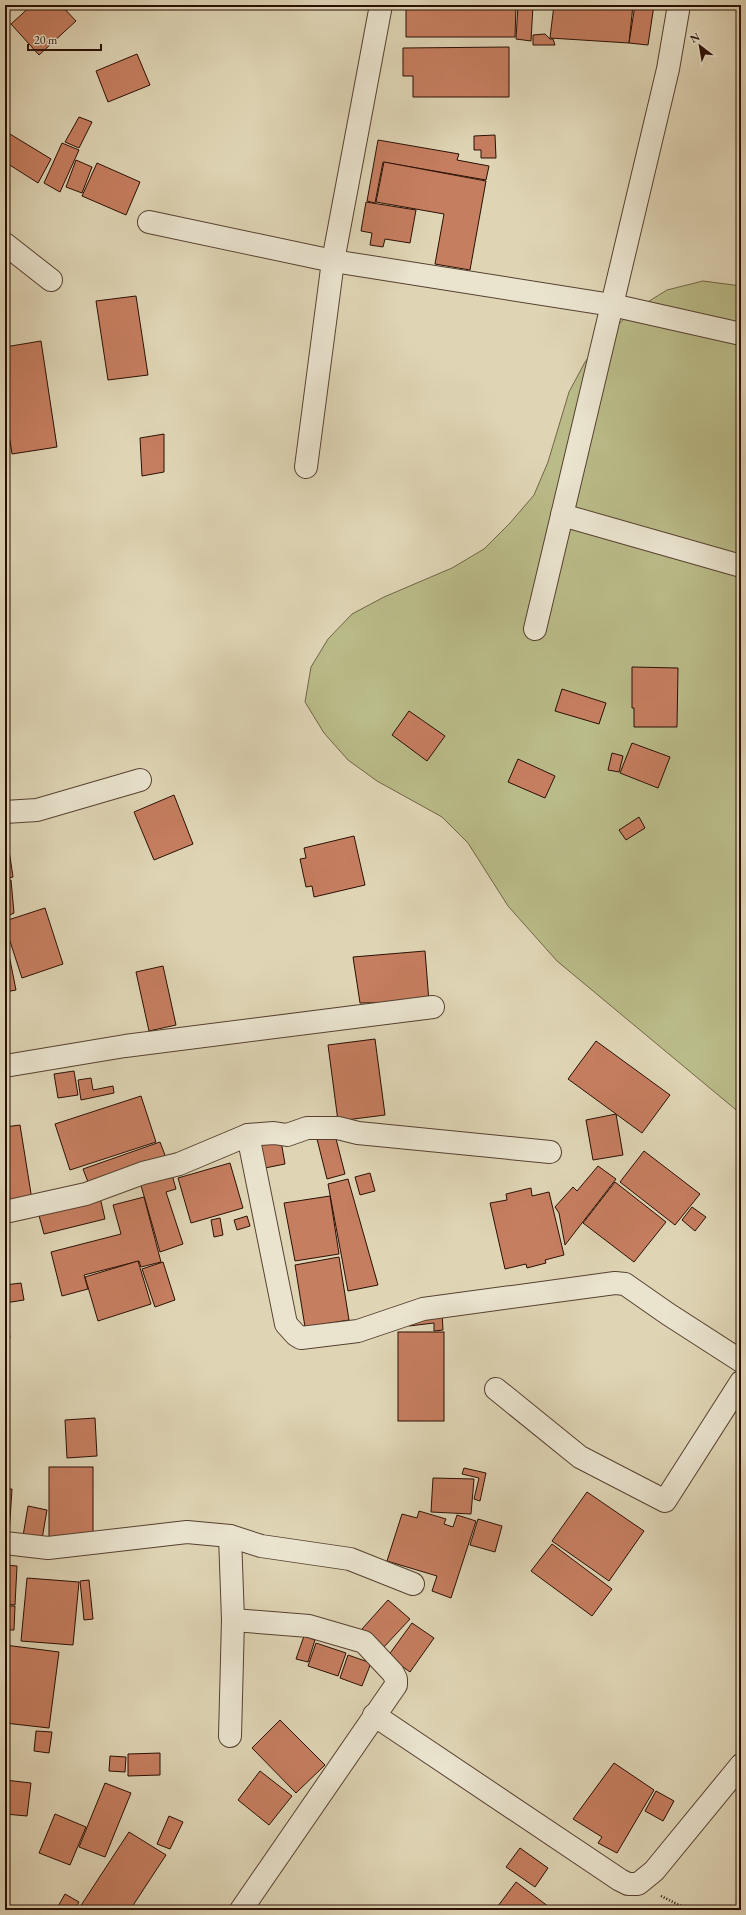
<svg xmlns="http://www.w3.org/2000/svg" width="746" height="1915" font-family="'EB Garamond',serif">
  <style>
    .green { fill: #b9bb88; stroke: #726546 }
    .building { fill: #c67e60; stroke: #2a0f04 }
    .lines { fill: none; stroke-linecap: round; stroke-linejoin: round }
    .minor-casing { stroke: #574030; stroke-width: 24 }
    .path { stroke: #2a0f04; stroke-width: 2.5; stroke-dasharray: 1 2; stroke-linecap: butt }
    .minor { stroke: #eae4cf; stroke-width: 22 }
  </style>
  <rect width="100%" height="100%" fill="#dfd5b5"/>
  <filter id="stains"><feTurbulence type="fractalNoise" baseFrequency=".005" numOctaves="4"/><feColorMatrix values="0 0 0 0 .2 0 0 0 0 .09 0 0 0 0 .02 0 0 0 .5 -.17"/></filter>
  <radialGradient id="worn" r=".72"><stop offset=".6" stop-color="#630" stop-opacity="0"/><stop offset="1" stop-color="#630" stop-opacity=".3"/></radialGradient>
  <path class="green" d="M 703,281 L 741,286 L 741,1114 L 557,961 L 508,906 L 468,843 L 442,817 L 377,781 L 348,760 L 324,733 L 305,702 L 311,667 L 328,639 L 352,614 L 384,597 L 452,568 L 484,549 L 510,523 L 534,495 L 548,462 L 569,392 L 585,362 L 606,335 L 633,311 L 667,290 Z"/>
  <g class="building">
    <path d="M 32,5 L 61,5 L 76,21 L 39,55 L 11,24 Z"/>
    <path d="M 406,5 L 516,5 L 515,37 L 406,37 Z"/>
    <path d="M 518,5 L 533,6 L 531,41 L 516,39 Z"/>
    <path d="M 537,5 L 551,5 L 549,9 L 537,8 Z"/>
    <path d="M 554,5 L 633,5 L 629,43 L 550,38 Z"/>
    <path d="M 635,5 L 654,5 L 648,45 L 629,43 Z"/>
    <path d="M 545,34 L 550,39 L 553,39 L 555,45 L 533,45 L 533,35 Z"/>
    <path d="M 5,44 L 9,48 L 5,52 Z"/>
    <path d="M 509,47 L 509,97 L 413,97 L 413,76 L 403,76 L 403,48 Z"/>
    <path d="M 137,54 L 150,85 L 108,102 L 96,71 Z"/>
    <path d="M 79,117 L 92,122 L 79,148 L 65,142 Z"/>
    <path d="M 5,131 L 51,159 L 38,183 L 5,162 Z"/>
    <path d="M 495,135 L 496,158 L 481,158 L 481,150 L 474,150 L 474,136 Z"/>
    <path d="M 378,140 L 459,154 L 457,160 L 489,166 L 486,180 L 383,162 L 375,203 L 367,201 Z"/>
    <path d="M 62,143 L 79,150 L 60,192 L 44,183 Z"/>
    <path d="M 76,160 L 92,167 L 82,193 L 66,187 Z"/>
    <path d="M 384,162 L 486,181 L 470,270 L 435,264 L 444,214 L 376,202 Z"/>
    <path d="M 97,163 L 140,182 L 126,215 L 82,196 Z"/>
    <path d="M 366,202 L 416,210 L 410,243 L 385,239 L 383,247 L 370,245 L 372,233 L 361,231 Z"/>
    <path d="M 5,279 L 10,284 L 5,290 Z"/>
    <path d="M 136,296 L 148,375 L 108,380 L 96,301 Z"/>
    <path d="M 41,341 L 57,447 L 12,454 L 5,408 L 5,347 Z"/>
    <path d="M 164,434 L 164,472 L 142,476 L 140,438 Z"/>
    <path d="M 632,667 L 678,668 L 677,727 L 634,727 L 634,708 L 632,708 Z"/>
    <path d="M 562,689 L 606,703 L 599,724 L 555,711 Z"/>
    <path d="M 409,711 L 445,736 L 427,761 L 392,735 Z"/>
    <path d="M 632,743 L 670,757 L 658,788 L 620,773 Z"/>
    <path d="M 612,753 L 623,756 L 619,772 L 608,770 Z"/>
    <path d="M 518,759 L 555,776 L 545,798 L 508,782 Z"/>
    <path d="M 174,795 L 193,844 L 154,860 L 134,812 Z"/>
    <path d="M 639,817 L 645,828 L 626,840 L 619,830 Z"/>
    <path d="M 354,836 L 365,885 L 314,897 L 312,886 L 306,887 L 300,859 L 306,858 L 304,848 Z"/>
    <path d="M 8,843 L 13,877 L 5,879 L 5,844 Z"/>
    <path d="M 11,880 L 14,913 L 5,917 L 5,882 Z"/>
    <path d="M 45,908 L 63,964 L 22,978 L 5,926 L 5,921 Z"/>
    <path d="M 5,935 L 16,990 L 5,992 Z"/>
    <path d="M 425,951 L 429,1002 L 360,1003 L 353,957 Z"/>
    <path d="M 163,966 L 176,1025 L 149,1031 L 136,972 Z"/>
    <path d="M 375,1039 L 385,1115 L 338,1121 L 328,1045 Z"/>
    <path d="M 596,1041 L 670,1095 L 642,1133 L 568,1079 Z"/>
    <path d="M 74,1071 L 78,1095 L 58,1098 L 54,1074 Z"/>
    <path d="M 91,1078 L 93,1090 L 113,1086 L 114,1093 L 81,1100 L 78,1080 Z"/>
    <rect x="5" y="1086" width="2" height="18"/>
    <path d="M 141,1096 L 156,1142 L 70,1170 L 55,1124 Z"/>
    <path d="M 616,1114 L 623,1155 L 593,1160 L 586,1120 Z"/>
    <path d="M 20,1125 L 33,1206 L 5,1211 L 5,1127 Z"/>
    <path d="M 334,1131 L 345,1174 L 327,1179 L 316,1135 Z"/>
    <path d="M 281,1141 L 285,1164 L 255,1170 L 258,1145 Z"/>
    <path d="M 160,1142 L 168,1163 L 91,1190 L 83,1169 Z"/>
    <path d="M 644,1151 L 700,1194 L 675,1225 L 620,1182 Z"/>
    <path d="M 230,1163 L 243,1208 L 191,1223 L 178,1178 Z"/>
    <path d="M 598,1166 L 616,1179 L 565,1245 L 559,1213 L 555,1207 L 573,1187 L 577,1191 Z"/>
    <path d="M 171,1171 L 176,1189 L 166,1192 L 183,1244 L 160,1252 L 140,1182 Z"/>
    <path d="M 370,1173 L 375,1191 L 360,1195 L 355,1177 Z"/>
    <path d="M 348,1179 L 378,1285 L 348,1291 L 328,1184 Z"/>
    <path d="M 615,1182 L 666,1222 L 634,1262 L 583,1223 Z"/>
    <path d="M 531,1188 L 532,1196 L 549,1192 L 564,1255 L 545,1260 L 546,1263 L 527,1268 L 526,1264 L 505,1269 L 490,1203 L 507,1200 L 506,1194 Z"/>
    <path d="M 99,1193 L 105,1219 L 44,1234 L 37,1208 Z"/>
    <path d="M 330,1196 L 339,1254 L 295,1261 L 284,1203 Z"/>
    <path d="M 144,1197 L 161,1262 L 141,1267 L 139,1261 L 84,1275 L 88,1289 L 62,1296 L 51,1252 L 121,1234 L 113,1205 Z"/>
    <path d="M 692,1207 L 706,1217 L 695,1231 L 682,1220 Z"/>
    <path d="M 247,1216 L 250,1226 L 237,1230 L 234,1220 Z"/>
    <path d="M 220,1218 L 223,1235 L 214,1237 L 211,1220 Z"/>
    <path d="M 339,1257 L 349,1320 L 305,1327 L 295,1265 Z"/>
    <path d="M 138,1261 L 151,1304 L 98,1321 L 85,1277 Z"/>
    <path d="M 163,1262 L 175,1300 L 155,1307 L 142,1269 Z"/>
    <path d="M 21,1283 L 24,1300 L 5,1303 L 5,1285 Z"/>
    <path d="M 5,1312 L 7,1312 L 10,1338 L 5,1339 Z"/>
    <path d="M 442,1312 L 443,1330 L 434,1331 L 434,1323 L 409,1326 L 408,1316 Z"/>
    <rect x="398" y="1332" width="46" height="89"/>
    <path d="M 95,1418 L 97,1456 L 67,1458 L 65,1420 Z"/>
    <rect x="49" y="1467" width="44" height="73"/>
    <path d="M 464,1468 L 486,1473 L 480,1501 L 474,1499 L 479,1478 L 462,1474 Z"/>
    <path d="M 433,1478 L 474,1479 L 471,1514 L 431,1512 Z"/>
    <path d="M 5,1489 L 12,1489 L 9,1535 L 5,1534 Z"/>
    <path d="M 587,1492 L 644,1531 L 609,1581 L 552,1541 Z"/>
    <path d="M 28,1506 L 47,1510 L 42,1539 L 23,1536 Z"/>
    <path d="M 419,1511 L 446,1519 L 444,1524 L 453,1527 L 457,1515 L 476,1521 L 451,1598 L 432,1591 L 437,1576 L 387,1561 L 402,1514 L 417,1518 Z"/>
    <path d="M 478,1519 L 502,1526 L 495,1552 L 470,1545 Z"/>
    <path d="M 552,1544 L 612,1589 L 592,1616 L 531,1571 Z"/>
    <path d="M 5,1565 L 17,1566 L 15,1605 L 5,1604 Z"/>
    <path d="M 27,1578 L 79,1582 L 73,1645 L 21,1641 Z"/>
    <path d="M 89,1580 L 93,1619 L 84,1620 L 80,1581 Z"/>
    <path d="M 388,1600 L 410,1619 L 383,1648 L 362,1629 Z"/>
    <path d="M 5,1606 L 15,1606 L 14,1630 L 5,1630 Z"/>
    <path d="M 412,1623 L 434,1638 L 410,1672 L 388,1656 Z"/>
    <path d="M 304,1636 L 315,1640 L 308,1662 L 296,1659 Z"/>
    <path d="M 316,1643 L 346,1653 L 338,1676 L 308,1666 Z"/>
    <path d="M 5,1645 L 59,1652 L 49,1728 L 5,1723 Z"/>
    <path d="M 348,1655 L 371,1663 L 362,1686 L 340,1678 Z"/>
    <path d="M 280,1720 L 325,1765 L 296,1793 L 252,1748 Z"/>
    <path d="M 36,1731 L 52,1732 L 49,1753 L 34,1751 Z"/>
    <path d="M 160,1753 L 160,1775 L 128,1776 L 128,1754 Z"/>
    <path d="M 110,1756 L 126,1757 L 125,1772 L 109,1771 Z"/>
    <path d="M 614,1763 L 654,1790 L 617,1853 L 598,1843 L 602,1837 L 573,1819 Z"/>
    <path d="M 260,1771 L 292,1796 L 269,1825 L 238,1800 Z"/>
    <path d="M 5,1780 L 31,1783 L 27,1816 L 5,1814 Z"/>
    <path d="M 105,1783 L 131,1793 L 105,1857 L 79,1847 Z"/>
    <path d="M 656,1791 L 674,1801 L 663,1821 L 645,1811 Z"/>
    <path d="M 55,1814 L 86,1827 L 70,1865 L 39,1853 Z"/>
    <path d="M 169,1816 L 183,1822 L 170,1849 L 157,1844 Z"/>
    <path d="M 129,1832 L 166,1855 L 130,1910 L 78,1910 Z"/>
    <path d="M 520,1848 L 548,1868 L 535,1887 L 506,1867 Z"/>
    <path d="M 516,1882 L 553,1910 L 495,1910 Z"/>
    <path d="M 65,1894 L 79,1902 L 74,1910 L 56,1910 Z"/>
  </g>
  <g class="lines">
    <g class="minor-casing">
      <g id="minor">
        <path d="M 149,222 L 333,261 L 612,305 L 741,334"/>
        <path d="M 5,244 L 51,280"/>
        <path d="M 306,467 L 333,261 L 381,5"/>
        <path d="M 562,515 L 741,566"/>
        <path d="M 535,629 L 668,69 L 679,5"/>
        <path d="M 5,812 L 37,810 L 140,780"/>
        <path d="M 5,1066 L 125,1046 L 433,1007"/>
        <path d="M 248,1135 L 286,1324 L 296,1335 L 301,1338 L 358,1331 L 423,1309 L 615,1283 L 625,1284 L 668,1314 L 741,1361"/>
        <path d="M 5,1212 L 86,1194 L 143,1173 L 179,1164 L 248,1135 L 274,1133 L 287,1135 L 307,1128 L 338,1128 L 358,1133 L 550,1152"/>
        <path d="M 496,1389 L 580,1457 L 665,1501 L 741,1382"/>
        <path d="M 5,1543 L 48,1548 L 187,1532 L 230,1536 L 261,1546 L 350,1559 L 413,1584"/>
        <path d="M 233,1620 L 309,1626 L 364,1642 L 393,1673 L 396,1679 L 396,1685 L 241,1910"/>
        <path d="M 374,1715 L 620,1880 L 628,1884 L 638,1884 L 654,1871 L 741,1765"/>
        <path d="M 230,1736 L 233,1620 L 230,1536"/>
      </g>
    </g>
    <path class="path" d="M 661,1896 L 689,1910"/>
    <use href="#minor" class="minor"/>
  </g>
  <rect width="746" height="1915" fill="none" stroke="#dfd5b5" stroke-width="20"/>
  <rect x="6" y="6" width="734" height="1903" fill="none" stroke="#2a0f04" stroke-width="2"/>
  <rect x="10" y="10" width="726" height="1895" fill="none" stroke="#2a0f04"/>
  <g transform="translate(700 46) rotate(329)" stroke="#eae4cf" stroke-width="3" paint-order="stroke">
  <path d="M0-3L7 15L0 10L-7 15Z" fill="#2a0f04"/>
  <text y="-6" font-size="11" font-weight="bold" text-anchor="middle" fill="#2a0f04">N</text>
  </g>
  <path d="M28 44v6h73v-6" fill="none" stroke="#2a0f04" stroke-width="2"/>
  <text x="34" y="44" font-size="12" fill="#2a0f04" stroke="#eae4cf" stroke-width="3" paint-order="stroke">20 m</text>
  <rect width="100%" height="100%" filter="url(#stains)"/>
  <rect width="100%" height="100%" fill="url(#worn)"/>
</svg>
